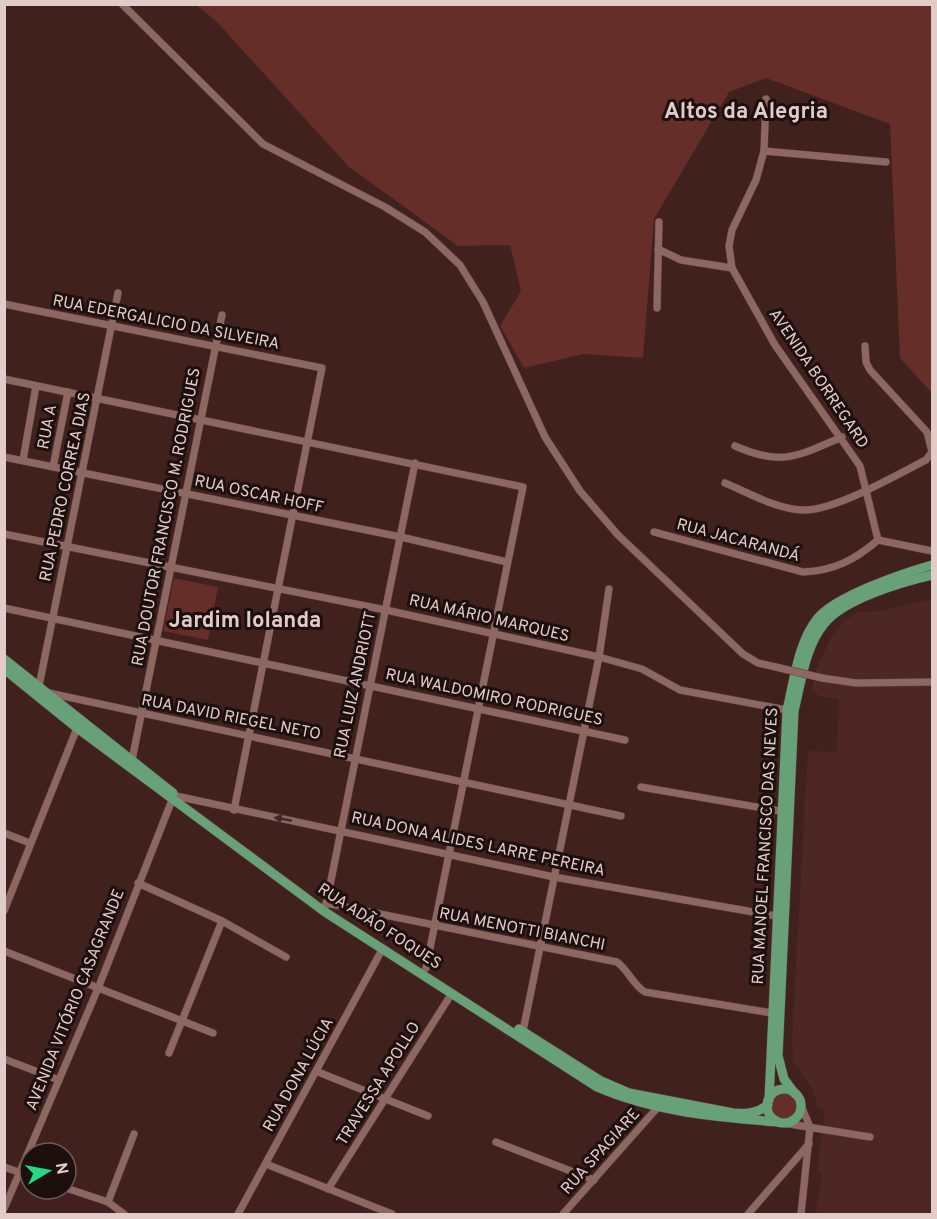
<svg xmlns="http://www.w3.org/2000/svg" width="937" height="1219" font-family="Overpass,sans-serif">
  <style>
    .built { fill: #4d2723 }
    .green { fill: #652e28 }
    .lines { fill: none; stroke-linecap: round; stroke-linejoin: round }
    .minor-casing { stroke: #5b403d; stroke-width: 8 }
    .major-casing { stroke: #5b403d; stroke-width: 10 }
    .minor { stroke: #8d6863; stroke-width: 7 }
    .major { stroke: #68a078; stroke-width: 9 }
    .minor-bridge-casing { stroke: #5b403d; stroke-width: 8; stroke-linecap: butt }
    .minor-bridge { stroke: #8d6863; stroke-width: 7 }
    .oneway { fill: #3f2a28 }
    .labels { text-anchor: middle; dominant-baseline: central; stroke-width: 6; stroke-linejoin: round; paint-order: stroke }
    .street-label { font-size: 16px; fill: #e2ccc9; stroke: #1d0f0e }
    .district-label { font-size: 22px; font-weight: bold; fill: #e2ccc9; stroke: #1d0f0e }
  </style>
  <rect width="100%" height="100%" fill="#40211e"/>
  <path class="built" d="M 932,599 L 932,1214 L 816,1214 L 822,1174 L 817,1171 L 825,1111 L 818,1108 L 812,1089 L 793,1061 L 792,1036 L 808,751 L 837,752 L 839,699 L 819,696 L 812,689 L 817,668 L 831,637 L 844,621 L 858,612 L 879,611 Z"/>
  <g class="green">
    <path d="M 196,5 L 932,5 L 932,393 L 900,358 L 890,124 L 766,78 L 729,92 L 654,219 L 643,358 L 583,354 L 524,368 L 500,326 L 521,291 L 510,245 L 458,246 L 348,166 L 216,21 Z"/>
    <path d="M 174,578 L 218,587 L 208,640 L 163,631 Z"/>
    <circle cx="785" cy="1106" r="13"/>
  </g>
  <g class="lines">
    <g class="minor-casing">
      <g id="minor">
        <path d="M 122,4 L 263,144 L 385,207 L 425,232 L 460,265 L 483,302 L 545,437 L 580,491 L 618,535 L 743,654 L 758,663 L 780,668"/>
        <path d="M 766,99 L 764,151 L 756,180 L 732,230 L 729,246 L 732,268 L 775,345 L 860,466 L 878,540"/>
        <path d="M 764,151 L 886,162"/>
        <path d="M 658,249 L 681,260 L 732,268"/>
        <path d="M 4,304 L 322,368 L 234,810"/>
        <path d="M 657,308 L 659,222"/>
        <path d="M 4,379 L 523,487 L 426,968"/>
        <path d="M 735,446 C 783,467 797,456 842,437"/>
        <path d="M 4,457 L 401,537 L 507,562"/>
        <path d="M 23,460 L 36,386"/>
        <path d="M 53,467 L 68,392"/>
        <path d="M 725,483 C 749,493 776,509 803,510 C 835,511 896,475 926,460 L 932,452 L 927,432 L 870,370 L 866,362 L 865,346"/>
        <path d="M 654,532 L 803,572 C 833,571 855,560 878,540"/>
        <path d="M 4,534 L 386,610 L 599,657 L 642,669 L 680,690 L 787,710"/>
        <path d="M 878,540 L 932,551"/>
        <path d="M 4,608 L 625,740"/>
        <path d="M 822,678 L 856,683 L 932,682"/>
        <path d="M 39,686 L 118,293"/>
        <path d="M 49,693 L 621,816"/>
        <path d="M 132,760 L 222,315"/>
        <path d="M 641,787 L 780,811"/>
        <path d="M 176,796 L 554,877 L 776,916"/>
        <path d="M 4,833 L 30,843"/>
        <path d="M 138,883 L 222,921 L 286,957"/>
        <path d="M 326,903 L 617,962 C 629,971 633,985 645,992 L 772,1013"/>
        <path d="M 326,905 L 415,463"/>
        <path d="M 4,911 L 77,728"/>
        <path d="M 4,951 L 213,1033"/>
        <path d="M 523,1031 L 599,657 L 609,589"/>
        <path d="M 169,1053 L 222,921"/>
        <path d="M 4,1059 L 59,1080"/>
        <path d="M 318,1072 L 428,1116"/>
        <path d="M 800,1103 L 810,1127 L 801,1214"/>
        <path d="M 783,1123 L 870,1137"/>
        <path d="M 496,1142 L 594,1180"/>
        <path d="M 266,1164 L 392,1214"/>
        <path d="M 4,1167 L 30,1176"/>
        <path d="M 66,1188 L 108,1202 L 124,1214"/>
        <path d="M 328,1189 L 452,993"/>
        <path d="M 108,1202 L 134,1134"/>
        <path d="M 4,1209 L 99,986 L 172,800"/>
        <path d="M 238,1214 L 383,948"/>
        <path d="M 563,1214 L 658,1107"/>
        <path d="M 748,1214 L 809,1144"/>
      </g>
    </g>
    <g class="major-casing">
      <g id="major">
        <path d="M 4,659 L 173,793"/>
        <path d="M 4,669 L 77,728 L 325,912 L 597,1087 C 654,1112 716,1117 778,1122"/>
        <path d="M 519,1029 L 601,1081 L 629,1093 L 733,1113 C 747,1114 756,1114 768,1105"/>
        <circle cx="784" cy="1106" r="17"/>
        <path d="M 795,1094 L 784,1079 L 778,1056 L 794,711 C 801,683 805,647 824,624 C 843,599 902,582 932,575"/>
        <path d="M 769,1100 L 787,710 C 794,681 798,643 817,619 C 835,596 904,573 932,565"/>
      </g>
    </g>
    <use href="#minor" class="minor"/>
    <use href="#major" class="major"/>
    <g class="minor-bridge-casing">
      <path id="minor-bridge" d="M 780,668 L 822,678"/>
    </g>
    <use href="#minor-bridge" class="minor-bridge"/>
  </g>
  <defs><path id="oneway-solid" d="M-6-.8H1V-3.2L6.5 0L1 3.2V.8H-6Z" transform="scale(1.5)"/></defs>
  <use class="oneway" href="#oneway-solid" transform="translate(283 819) rotate(-169)"/>
  <g class="labels">
    <g class="street-label">
      <text transform="translate(166 323) rotate(11)">RUA EDERGALICIO DA SILVEIRA</text>
      <text transform="translate(818 379) rotate(56)">AVENIDA BORREGARD</text>
      <text transform="translate(48 427) rotate(-79)">RUA A</text>
      <text transform="translate(66 487) rotate(-78)">RUA PEDRO CORREA DIAS</text>
      <text transform="translate(259 495) rotate(12)">RUA OSCAR HOFF</text>
      <text transform="translate(167 517) rotate(-79)">RUA DOUTOR FRANCISCO M. RODRIGUES</text>
      <text transform="translate(738 541) rotate(15)">RUA JACARANDÁ</text>
      <text transform="translate(489 619) rotate(13)">RUA MÁRIO MARQUES</text>
      <text transform="translate(356 685) rotate(-78)">RUA LUIZ ANDRIOTT</text>
      <text transform="translate(494 698) rotate(12)">RUA WALDOMIRO RODRIGUES</text>
      <text transform="translate(231 718) rotate(11)">RUA DAVID RIEGEL NETO</text>
      <text transform="translate(478 845) rotate(12)">RUA DONA ALIDES LARRE PEREIRA</text>
      <text transform="translate(766 846) rotate(-87)">RUA MANOEL FRANCISCO DAS NEVES</text>
      <text transform="translate(379 927) rotate(33)">RUA ADÃO FOQUES</text>
      <text transform="translate(522 930) rotate(11)">RUA MENOTTI BIANCHI</text>
      <text transform="translate(76 1000) rotate(-68)">AVENIDA VITÓRIO CASAGRANDE</text>
      <text transform="translate(299 1075) rotate(-61)">RUA DONA LÚCIA</text>
      <text transform="translate(379 1084) rotate(-58)">TRAVESSA APOLLO</text>
      <text transform="translate(601 1152) rotate(-48)">RUA SPAGIARE</text>
    </g>
    <g class="district-label">
      <text x="746" y="112">Altos da Alegria</text>
      <text x="245" y="621">Jardim Iolanda</text>
    </g>
  </g>
  <rect width="937" height="1219" fill="none" stroke="#e2ccc9" stroke-width="12"/>
  <g transform="translate(48 1171) rotate(80)"><circle r="28" fill="#1d0f0e" stroke="#6c5b59" stroke-width="1.5"/>
  <path d="M0-4.5L10 22L0 15L-10 22Z" fill="#23d886"/>
  <text y="-9" font-size="16" font-weight="bold" text-anchor="middle" fill="#e2ccc9">N</text>
  </g>
</svg>
